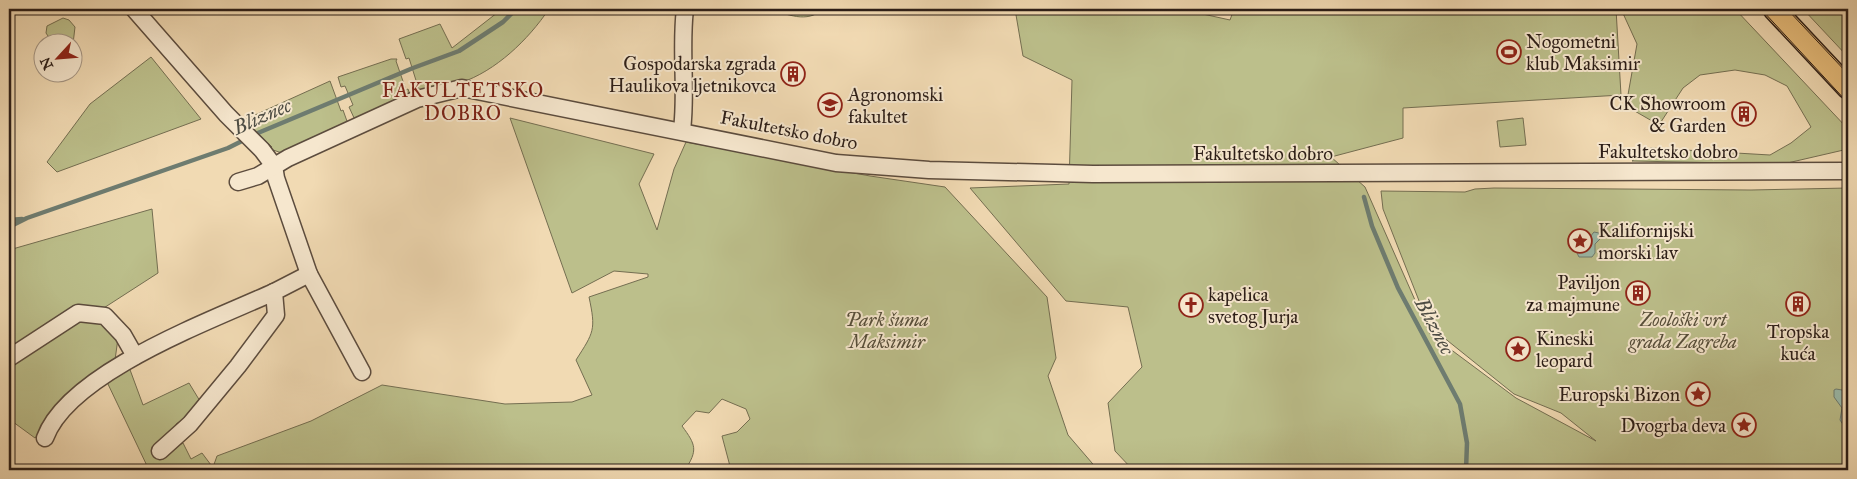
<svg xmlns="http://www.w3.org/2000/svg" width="1857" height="479" font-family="'IM FELL Great Primer',serif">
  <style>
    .green { fill: #bcbf8b; stroke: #746e51 }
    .water { fill: #9bbbab; stroke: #6e7c70 }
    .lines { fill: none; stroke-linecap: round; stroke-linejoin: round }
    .stream { stroke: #6e7c70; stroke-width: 4.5 }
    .minor-casing { stroke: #5c4c3e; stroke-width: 19 }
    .major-casing { stroke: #2b1d17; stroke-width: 24 }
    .minor { stroke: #f6e7ce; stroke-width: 16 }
    .major { stroke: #e8bd7a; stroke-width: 21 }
    .tram { stroke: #2b1d17; stroke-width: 1 }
    .labels { text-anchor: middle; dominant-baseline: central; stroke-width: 4; stroke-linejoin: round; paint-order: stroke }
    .poi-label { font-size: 19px; fill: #2b1d17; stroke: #f6e7ce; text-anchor: start }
    .street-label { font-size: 19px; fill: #2b1d17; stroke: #f6e7ce }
    .park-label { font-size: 19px; font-style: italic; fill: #564e3a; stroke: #f6e7ce }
    .neighbourhood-label { font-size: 20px; letter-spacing: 1px; fill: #7a1f14; stroke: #f6e7ce }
    .water-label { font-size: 20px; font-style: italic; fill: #4d4c43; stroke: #f6e7ce }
  </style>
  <rect width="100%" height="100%" fill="#f1dab3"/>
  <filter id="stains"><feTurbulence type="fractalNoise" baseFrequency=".004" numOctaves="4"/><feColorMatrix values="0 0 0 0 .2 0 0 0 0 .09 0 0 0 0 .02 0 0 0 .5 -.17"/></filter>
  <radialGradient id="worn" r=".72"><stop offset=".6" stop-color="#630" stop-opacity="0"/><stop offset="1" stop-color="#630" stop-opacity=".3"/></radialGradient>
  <g class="green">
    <path d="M 502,9 L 549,9 C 528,40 496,71 460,83 C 447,87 434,89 422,92 L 419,90 L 409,58 L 406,59 L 399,39 L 440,24 L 452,48 Z"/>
    <path d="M 769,9 L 823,9 C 807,24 787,14 769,9 Z"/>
    <path d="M 1015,9 L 1180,9 L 1230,20 L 1234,9 L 1616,9 L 1621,95 L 1403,108 L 1403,138 L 1331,157 L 1365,187 L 1430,334 L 1516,398 L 1596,441 L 1561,413 L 1514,394 L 1443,337 L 1425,316 L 1383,209 L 1381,191 L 1465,192 L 1475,189 L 1494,188 L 1751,190 L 1848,188 L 1848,470 L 1133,470 L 1115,451 L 1108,403 L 1142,367 L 1128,307 L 1066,301 L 970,188 L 1069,184 L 1072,80 L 1023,56 Z"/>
    <path d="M 1621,9 L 1735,9 L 1848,129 L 1848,149 L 1783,164 L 1632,161 L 1651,148 L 1770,155 L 1791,143 L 1811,127 L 1787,86 L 1765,75 L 1735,70 L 1700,75 L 1683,88 L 1659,125 L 1626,106 L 1637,44 Z"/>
    <path d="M 1803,9 L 1848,9 L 1848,57 Z"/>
    <path d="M 63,18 L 69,20 L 75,27 L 73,44 L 52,42 L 46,33 L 47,26 Z"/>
    <path d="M 151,57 L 201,119 L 57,172 L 47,162 L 90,104 Z"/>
    <path d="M 391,59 L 397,59 L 396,61 L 406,90 L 408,89 L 410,95 L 355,120 L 349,107 L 353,105 L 345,86 L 341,87 L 338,77 Z"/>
    <path d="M 330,81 L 341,111 L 343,110 L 348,124 L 282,153 L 270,149 L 272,147 L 244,120 Z"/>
    <path d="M 510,118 L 654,154 L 639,184 L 657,230 L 674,169 L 686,142 L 870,176 L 945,187 L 1047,297 L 1056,358 L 1048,376 L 1068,435 L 1098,470 L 731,470 L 722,436 L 737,432 L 750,419 L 746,409 L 722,399 L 709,413 L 696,411 L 682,426 C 696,445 698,450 685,470 L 212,470 L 217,456 L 311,421 L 382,385 L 505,404 L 572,402 L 592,395 L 576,360 C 594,332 596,330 589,297 L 648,277 L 648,274 L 614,271 L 572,293 Z"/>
    <path d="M 1523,118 L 1526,145 L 1500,147 L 1497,121 Z"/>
    <path d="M 152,209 L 158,273 L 96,313 L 119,331 L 115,360 L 69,397 L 35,438 L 9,419 L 9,250 Z"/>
    <path d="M 129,367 L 143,405 L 189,383 L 203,406 L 176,424 L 179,432 L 154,446 L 159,457 L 183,443 L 191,459 L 202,453 L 211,465 L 210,470 L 149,470 L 107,382 Z"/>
  </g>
  <g class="water">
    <path d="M 1594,232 L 1599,233 L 1601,238 L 1595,244 L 1595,253 L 1592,257 L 1579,257 L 1576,251 L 1578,245 L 1585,243 Z"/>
    <path d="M 1836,389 L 1848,391 L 1848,432 L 1840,420 L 1842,408 L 1834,397 L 1834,390 Z"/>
  </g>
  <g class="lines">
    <g class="stream">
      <path d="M 253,135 L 413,68 L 459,51 L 503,22 L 516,9"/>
      <path d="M 1364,197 L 1372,226 L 1398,288 L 1460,404 L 1467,443 L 1466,470"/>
      <path d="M 9,220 L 22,219"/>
      <path d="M 9,227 L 27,218 L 228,148 L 246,139"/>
    </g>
    <g class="minor-casing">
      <g id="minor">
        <path d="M 134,9 L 226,114 L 262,150 L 274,166 L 276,178 L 309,274 L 362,372"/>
        <path d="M 682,130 C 687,90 680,49 685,9"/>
        <path d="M 238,182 L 258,176 L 288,158 L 417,99 L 462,88 L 836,163 L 929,170 L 1093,174 L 1848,171"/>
        <path d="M 9,358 L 78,313 L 105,316 L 123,335 L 135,356"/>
        <path d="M 45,438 C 69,372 213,320 274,292"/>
        <path d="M 160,451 L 190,424 L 238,366 L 276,315 L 274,292 L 309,274"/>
      </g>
    </g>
    <g class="major-casing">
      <path id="major" d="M 1774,9 L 1848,88"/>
    </g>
    <use href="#minor" class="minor"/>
    <use href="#major" class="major"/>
    <g class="tram">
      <path d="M 1761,9 L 1848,103"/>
      <path d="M 1787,9 L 1848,74"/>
    </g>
  </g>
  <defs>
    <g id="stadium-ring" transform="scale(1.25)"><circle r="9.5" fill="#f6e7ce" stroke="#8f2418" stroke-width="1.5"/><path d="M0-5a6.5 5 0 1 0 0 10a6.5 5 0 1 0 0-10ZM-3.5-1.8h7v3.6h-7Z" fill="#8f2418"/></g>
    <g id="building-ring" transform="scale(1.25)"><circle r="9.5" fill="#f6e7ce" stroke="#8f2418" stroke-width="1.5"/><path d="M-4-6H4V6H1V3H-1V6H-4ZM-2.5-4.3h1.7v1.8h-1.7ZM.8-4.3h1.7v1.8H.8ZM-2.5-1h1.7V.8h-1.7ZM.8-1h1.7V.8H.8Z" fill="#8f2418"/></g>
    <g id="university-ring" transform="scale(1.25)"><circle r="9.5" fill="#f6e7ce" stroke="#8f2418" stroke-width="1.5"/><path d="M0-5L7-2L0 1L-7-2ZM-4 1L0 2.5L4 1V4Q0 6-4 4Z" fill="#8f2418"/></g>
    <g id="sight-ring" transform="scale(1.25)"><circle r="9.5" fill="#f6e7ce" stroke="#8f2418" stroke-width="1.5"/><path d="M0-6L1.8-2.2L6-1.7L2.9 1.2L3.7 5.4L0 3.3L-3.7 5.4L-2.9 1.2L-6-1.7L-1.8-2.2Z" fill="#8f2418"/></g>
    <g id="church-ring" transform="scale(1.25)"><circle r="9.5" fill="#f6e7ce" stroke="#8f2418" stroke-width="1.5"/><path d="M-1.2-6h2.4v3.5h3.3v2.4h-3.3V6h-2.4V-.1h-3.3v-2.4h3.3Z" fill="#8f2418"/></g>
  </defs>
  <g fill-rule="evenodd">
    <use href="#stadium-ring" x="1509" y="52"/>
    <use href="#building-ring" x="793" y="74"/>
    <use href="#university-ring" x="830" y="105"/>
    <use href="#building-ring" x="1744" y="114"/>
    <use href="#sight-ring" x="1580" y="241"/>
    <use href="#building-ring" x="1638" y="293"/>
    <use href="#building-ring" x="1798" y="304"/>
    <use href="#church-ring" x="1191" y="305"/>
    <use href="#sight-ring" x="1518" y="349"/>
    <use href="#sight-ring" x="1698" y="394"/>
    <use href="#sight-ring" x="1744" y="425"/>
  </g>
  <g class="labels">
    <g class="poi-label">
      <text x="1526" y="41">Nogometni<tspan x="1526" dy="22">klub Maksimir</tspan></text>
      <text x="776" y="63" text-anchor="end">Gospodarska zgrada<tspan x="776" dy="22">Haulikova ljetnikovca</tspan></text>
      <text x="848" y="94">Agronomski<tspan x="848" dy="22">fakultet</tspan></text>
      <text x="1726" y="103" text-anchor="end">CK Showroom<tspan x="1726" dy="22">&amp; Garden</tspan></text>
      <text x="1598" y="230">Kalifornijski<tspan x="1598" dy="22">morski lav</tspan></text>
      <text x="1620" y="282" text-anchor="end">Paviljon<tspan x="1620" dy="22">za majmune</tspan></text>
      <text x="1208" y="294">kapelica<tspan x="1208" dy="22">svetog Jurja</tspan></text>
      <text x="1798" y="331" text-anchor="middle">Tropska<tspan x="1798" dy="22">kuća</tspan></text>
      <text x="1536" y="338">Kineski<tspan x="1536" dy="22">leopard</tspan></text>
      <text x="1680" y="394" text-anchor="end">Europski Bizon</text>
      <text x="1726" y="425" text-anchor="end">Dvogrba deva</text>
    </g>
    <g class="street-label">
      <text transform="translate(789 130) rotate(11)">Fakultetsko dobro</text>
      <text x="1668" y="151">Fakultetsko dobro</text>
      <text x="1263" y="153">Fakultetsko dobro</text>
    </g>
    <g class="park-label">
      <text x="887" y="319">Park šuma<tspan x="887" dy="22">Maksimir</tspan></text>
      <text x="1683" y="319">Zoološki vrt<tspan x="1683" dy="22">grada Zagreba</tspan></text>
    </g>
    <g class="neighbourhood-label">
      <text x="463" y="90">FAKULTETSKO<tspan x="463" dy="23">DOBRO</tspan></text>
    </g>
    <g class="water-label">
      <text transform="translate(262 116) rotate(-24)">Bliznec</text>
      <text transform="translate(1435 326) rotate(62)">Bliznec</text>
    </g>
  </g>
  <rect width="1857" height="479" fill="none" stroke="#f1dab3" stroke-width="30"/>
  <rect x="10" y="10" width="1837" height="459" fill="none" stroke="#2b1d17" stroke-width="2.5"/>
  <rect x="15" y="15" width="1827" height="449" fill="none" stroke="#2b1d17"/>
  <g transform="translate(58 58) rotate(244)"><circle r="24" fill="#f6e7ce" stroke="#a59685"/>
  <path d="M0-4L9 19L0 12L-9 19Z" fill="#8f2418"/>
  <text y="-8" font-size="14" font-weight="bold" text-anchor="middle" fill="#2b1d17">N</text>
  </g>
  <rect width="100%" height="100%" filter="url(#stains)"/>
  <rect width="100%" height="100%" fill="url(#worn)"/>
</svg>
